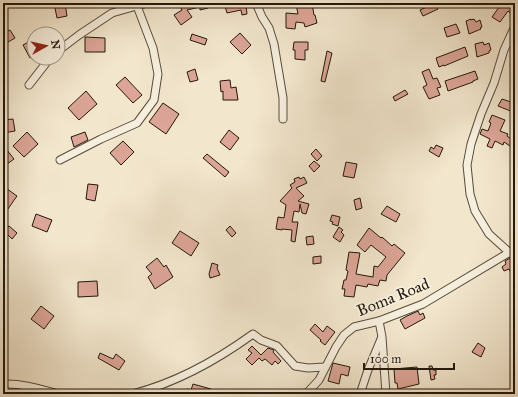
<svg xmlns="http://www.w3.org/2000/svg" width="518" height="397" font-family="'IM FELL Great Primer',serif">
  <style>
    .building { fill: #dca597; stroke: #23180b }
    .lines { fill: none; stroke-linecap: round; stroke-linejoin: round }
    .minor-casing { stroke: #574c3c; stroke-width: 9 }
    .minor { stroke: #f7efde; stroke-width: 7 }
    .labels { text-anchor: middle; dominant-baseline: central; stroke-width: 3.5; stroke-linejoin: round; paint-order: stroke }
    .street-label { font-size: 16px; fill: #23180b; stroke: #f7efde }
  </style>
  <rect width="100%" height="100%" fill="#f2e6cd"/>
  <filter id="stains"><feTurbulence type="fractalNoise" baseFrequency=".005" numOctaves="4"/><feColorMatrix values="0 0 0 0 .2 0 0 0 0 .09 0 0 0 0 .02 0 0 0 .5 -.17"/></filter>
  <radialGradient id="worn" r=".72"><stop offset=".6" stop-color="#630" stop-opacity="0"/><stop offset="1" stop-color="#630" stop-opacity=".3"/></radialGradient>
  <g class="building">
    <path d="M 54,3 L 65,3 L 67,16 L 57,18 Z"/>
    <path d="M 178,3 L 209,3 L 210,5 L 207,5 L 208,8 L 200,10 L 200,7 L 187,10 L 192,17 L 181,25 L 174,15 L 182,10 Z"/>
    <path d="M 224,3 L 242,3 L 246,5 L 247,14 L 242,15 L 241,10 L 227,13 Z"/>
    <path d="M 312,3 L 314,15 L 315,15 L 317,23 L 305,27 L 304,23 L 296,22 L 295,29 L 286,28 L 286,13 L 298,14 L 296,4 Z"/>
    <path d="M 435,3 L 438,9 L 423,16 L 420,10 Z"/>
    <path d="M 502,3 L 515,3 L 515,16 L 508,11 L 500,22 L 492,17 Z"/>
    <path d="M 471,19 L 471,20 L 474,19 L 476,22 L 480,20 L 482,27 L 480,28 L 481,29 L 469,34 L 466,21 Z"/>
    <path d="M 456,24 L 460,33 L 447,37 L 444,28 Z"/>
    <path d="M 10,30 L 15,38 L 3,45 L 3,33 Z"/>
    <path d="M 240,33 L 251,45 L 242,54 L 230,42 Z"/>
    <path d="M 192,34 L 207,39 L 205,45 L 190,40 Z"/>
    <path d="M 85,37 L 105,38 L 105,52 L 85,52 Z"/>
    <path d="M 34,39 L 34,56 L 30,58 L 23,45 Z"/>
    <path d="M 294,42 L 308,42 L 308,50 L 305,50 L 305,60 L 295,59 L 295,50 L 293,50 Z"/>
    <path d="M 483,42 L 484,45 L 489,43 L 491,50 L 489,51 L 489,53 L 477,57 L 475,44 Z"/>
    <path d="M 465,47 L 468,56 L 444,66 L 444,65 L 439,67 L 436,58 Z"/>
    <path d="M 327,51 L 332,53 L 325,82 L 321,81 Z"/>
    <path d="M 195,69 L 198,80 L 190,82 L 187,72 Z"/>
    <path d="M 429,69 L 433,79 L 437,78 L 441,87 L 437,88 L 440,95 L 429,99 L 423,87 L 427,85 L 422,72 Z"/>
    <path d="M 475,71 L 478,79 L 473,81 L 473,82 L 448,91 L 445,81 Z"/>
    <path d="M 125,77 L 142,95 L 133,103 L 116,85 Z"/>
    <path d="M 230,80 L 231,88 L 236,87 L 238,100 L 223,100 L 223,91 L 221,92 L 220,81 Z"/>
    <path d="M 405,90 L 408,94 L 395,101 L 393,97 Z"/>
    <path d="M 86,91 L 97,104 L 79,120 L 68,108 Z"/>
    <path d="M 515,92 L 515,107 L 513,112 L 498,106 L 502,99 L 511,102 Z"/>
    <path d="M 163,103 L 179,114 L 166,134 L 149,122 Z"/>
    <path d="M 492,115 L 505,120 L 500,131 L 508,134 L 507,136 L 514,141 L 510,146 L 504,142 L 503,145 L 495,141 L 492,148 L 487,146 L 490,139 L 480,134 L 482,129 L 488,131 L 491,123 L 489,122 Z"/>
    <path d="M 13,119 L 15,131 L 3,133 L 3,120 Z"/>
    <path d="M 229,130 L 239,138 L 230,150 L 220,142 Z"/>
    <path d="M 27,132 L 38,144 L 24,157 L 13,146 Z"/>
    <path d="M 85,132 L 88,140 L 74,147 L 71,137 Z"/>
    <path d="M 123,141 L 134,152 L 121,165 L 110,153 Z"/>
    <path d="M 3,145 L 14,159 L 3,167 Z"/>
    <path d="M 436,145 L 443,148 L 439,157 L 429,151 L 431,147 L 434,149 Z"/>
    <path d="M 316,149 L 322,156 L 317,161 L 311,154 Z"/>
    <path d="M 207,154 L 229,172 L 225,177 L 203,158 Z"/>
    <path d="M 314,161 L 320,166 L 314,172 L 309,166 Z"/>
    <path d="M 346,162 L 357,164 L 354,178 L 343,176 Z"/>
    <path d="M 299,177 L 300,179 L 304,177 L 307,183 L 296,188 L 304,196 L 298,201 L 309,204 L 306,214 L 302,213 L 300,204 L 299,212 L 294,211 L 292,222 L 298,222 L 295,242 L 291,241 L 292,230 L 282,229 L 282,230 L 276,229 L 278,217 L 284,218 L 286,205 L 280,201 L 292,188 L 290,185 L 295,182 L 294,179 Z"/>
    <path d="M 88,184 L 98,185 L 95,201 L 86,199 Z"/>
    <path d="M 3,186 L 17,196 L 3,216 Z"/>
    <path d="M 360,198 L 362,208 L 356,210 L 354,200 Z"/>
    <path d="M 387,206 L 400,214 L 396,222 L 381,214 Z"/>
    <path d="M 36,214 L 52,220 L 47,232 L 32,226 Z"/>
    <path d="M 332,215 L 340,217 L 338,226 L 332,224 L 333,222 L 330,221 Z"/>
    <path d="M 9,226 L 17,233 L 12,239 L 4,231 Z"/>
    <path d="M 230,226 L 236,233 L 232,237 L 226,230 Z"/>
    <path d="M 339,227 L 343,230 L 341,232 L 344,235 L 340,242 L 333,237 Z"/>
    <path d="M 369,228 L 381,238 L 382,237 L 392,246 L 394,244 L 405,253 L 387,275 L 386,281 L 380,280 L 378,286 L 368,284 L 367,287 L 356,285 L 354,297 L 344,296 L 345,289 L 342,289 L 344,280 L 346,280 L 348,271 L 346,270 L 349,252 L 360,253 L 356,274 L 373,277 L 374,266 L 378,267 L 386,257 L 371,245 L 365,252 L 357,245 Z"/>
    <path d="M 180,231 L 199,243 L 191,256 L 172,243 Z"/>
    <path d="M 313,236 L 314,244 L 307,245 L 306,237 Z"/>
    <path d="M 515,255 L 515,280 L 509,269 L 504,271 L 502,267 L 506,264 L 505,261 Z"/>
    <path d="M 321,256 L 321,263 L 313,264 L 313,257 Z"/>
    <path d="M 157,258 L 164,267 L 166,265 L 173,277 L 155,289 L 148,277 L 152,274 L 146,267 Z"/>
    <path d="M 212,263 L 218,265 L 217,268 L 220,275 L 210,278 L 209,274 Z"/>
    <path d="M 97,281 L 98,296 L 78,297 L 78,282 Z"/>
    <path d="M 41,306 L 54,316 L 44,329 L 31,319 Z"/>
    <path d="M 418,311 L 420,315 L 423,313 L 425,318 L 405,329 L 400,320 L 407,316 Z"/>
    <path d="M 315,324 L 323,332 L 327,326 L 335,332 L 325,345 L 320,341 L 321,340 L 310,330 Z"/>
    <path d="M 478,343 L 485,348 L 481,357 L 472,352 Z"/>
    <path d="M 252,346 L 261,355 L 268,348 L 274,350 L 273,352 L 281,361 L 278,364 L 275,361 L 272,365 L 265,359 L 262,361 L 259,358 L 252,365 L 246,359 L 252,353 L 248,350 Z"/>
    <path d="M 100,353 L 113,359 L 116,354 L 125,361 L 119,370 L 98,358 Z"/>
    <path d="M 333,363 L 350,367 L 348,376 L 341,374 L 339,384 L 328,381 Z"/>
    <path d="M 429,366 L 432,366 L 433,370 L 436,370 L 436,375 L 434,375 L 435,379 L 431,380 Z"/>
    <path d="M 417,367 L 419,384 L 398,389 L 397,383 L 395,383 L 394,369 Z"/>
    <path d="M 193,384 L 211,389 L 210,394 L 186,393 L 187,389 L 191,390 Z"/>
  </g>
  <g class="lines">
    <g class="minor-casing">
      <g id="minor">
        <path d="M 256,3 L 262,17 L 269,28 L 274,44 L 283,98 L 283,119"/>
        <path d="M 58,51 L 79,35 L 112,13 L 147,3"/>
        <path d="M 29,85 L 50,58"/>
        <path d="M 60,160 L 101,139 L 137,123 L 154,100 L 158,74 L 153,48 L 137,6"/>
        <path d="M 510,253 L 489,234 L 475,211 L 470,194 L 467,165 L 471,144 L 481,114 L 494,83 L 504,50 L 515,26"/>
        <path d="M 379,321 L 382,337 L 386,394"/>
        <path d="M 3,384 C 22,383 40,389 58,394"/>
        <path d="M 132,394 C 176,383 217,360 253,334 L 261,340 L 277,346 L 295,366 L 308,368 L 325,367"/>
        <path d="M 306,394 L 319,380 L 336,347 L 344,335 L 354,327 L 379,321 L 423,304 L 515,249"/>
        <path d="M 360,394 L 368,370 L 381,339"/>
      </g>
    </g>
    <use href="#minor" class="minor"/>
  </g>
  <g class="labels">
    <g class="street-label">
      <text transform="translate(393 297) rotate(-22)">Boma Road</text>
    </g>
  </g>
  <rect width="518" height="397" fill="none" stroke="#f2e6cd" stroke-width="16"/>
  <rect x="4" y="4" width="510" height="389" fill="none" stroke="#23180b" stroke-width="2"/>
  <rect x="8" y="8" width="502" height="381" fill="none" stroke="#23180b"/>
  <g transform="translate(46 46) rotate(82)"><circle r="19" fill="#f7efde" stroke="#a2998a"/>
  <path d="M0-3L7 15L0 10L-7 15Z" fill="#8f2418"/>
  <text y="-6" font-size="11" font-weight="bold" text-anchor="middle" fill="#23180b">N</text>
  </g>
  <path d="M364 363v6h90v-6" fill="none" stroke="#23180b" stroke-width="2"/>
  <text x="370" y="363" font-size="12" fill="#23180b" stroke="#f7efde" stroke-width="3" paint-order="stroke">100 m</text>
  <rect width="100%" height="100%" filter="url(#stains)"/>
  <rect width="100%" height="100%" fill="url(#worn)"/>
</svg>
